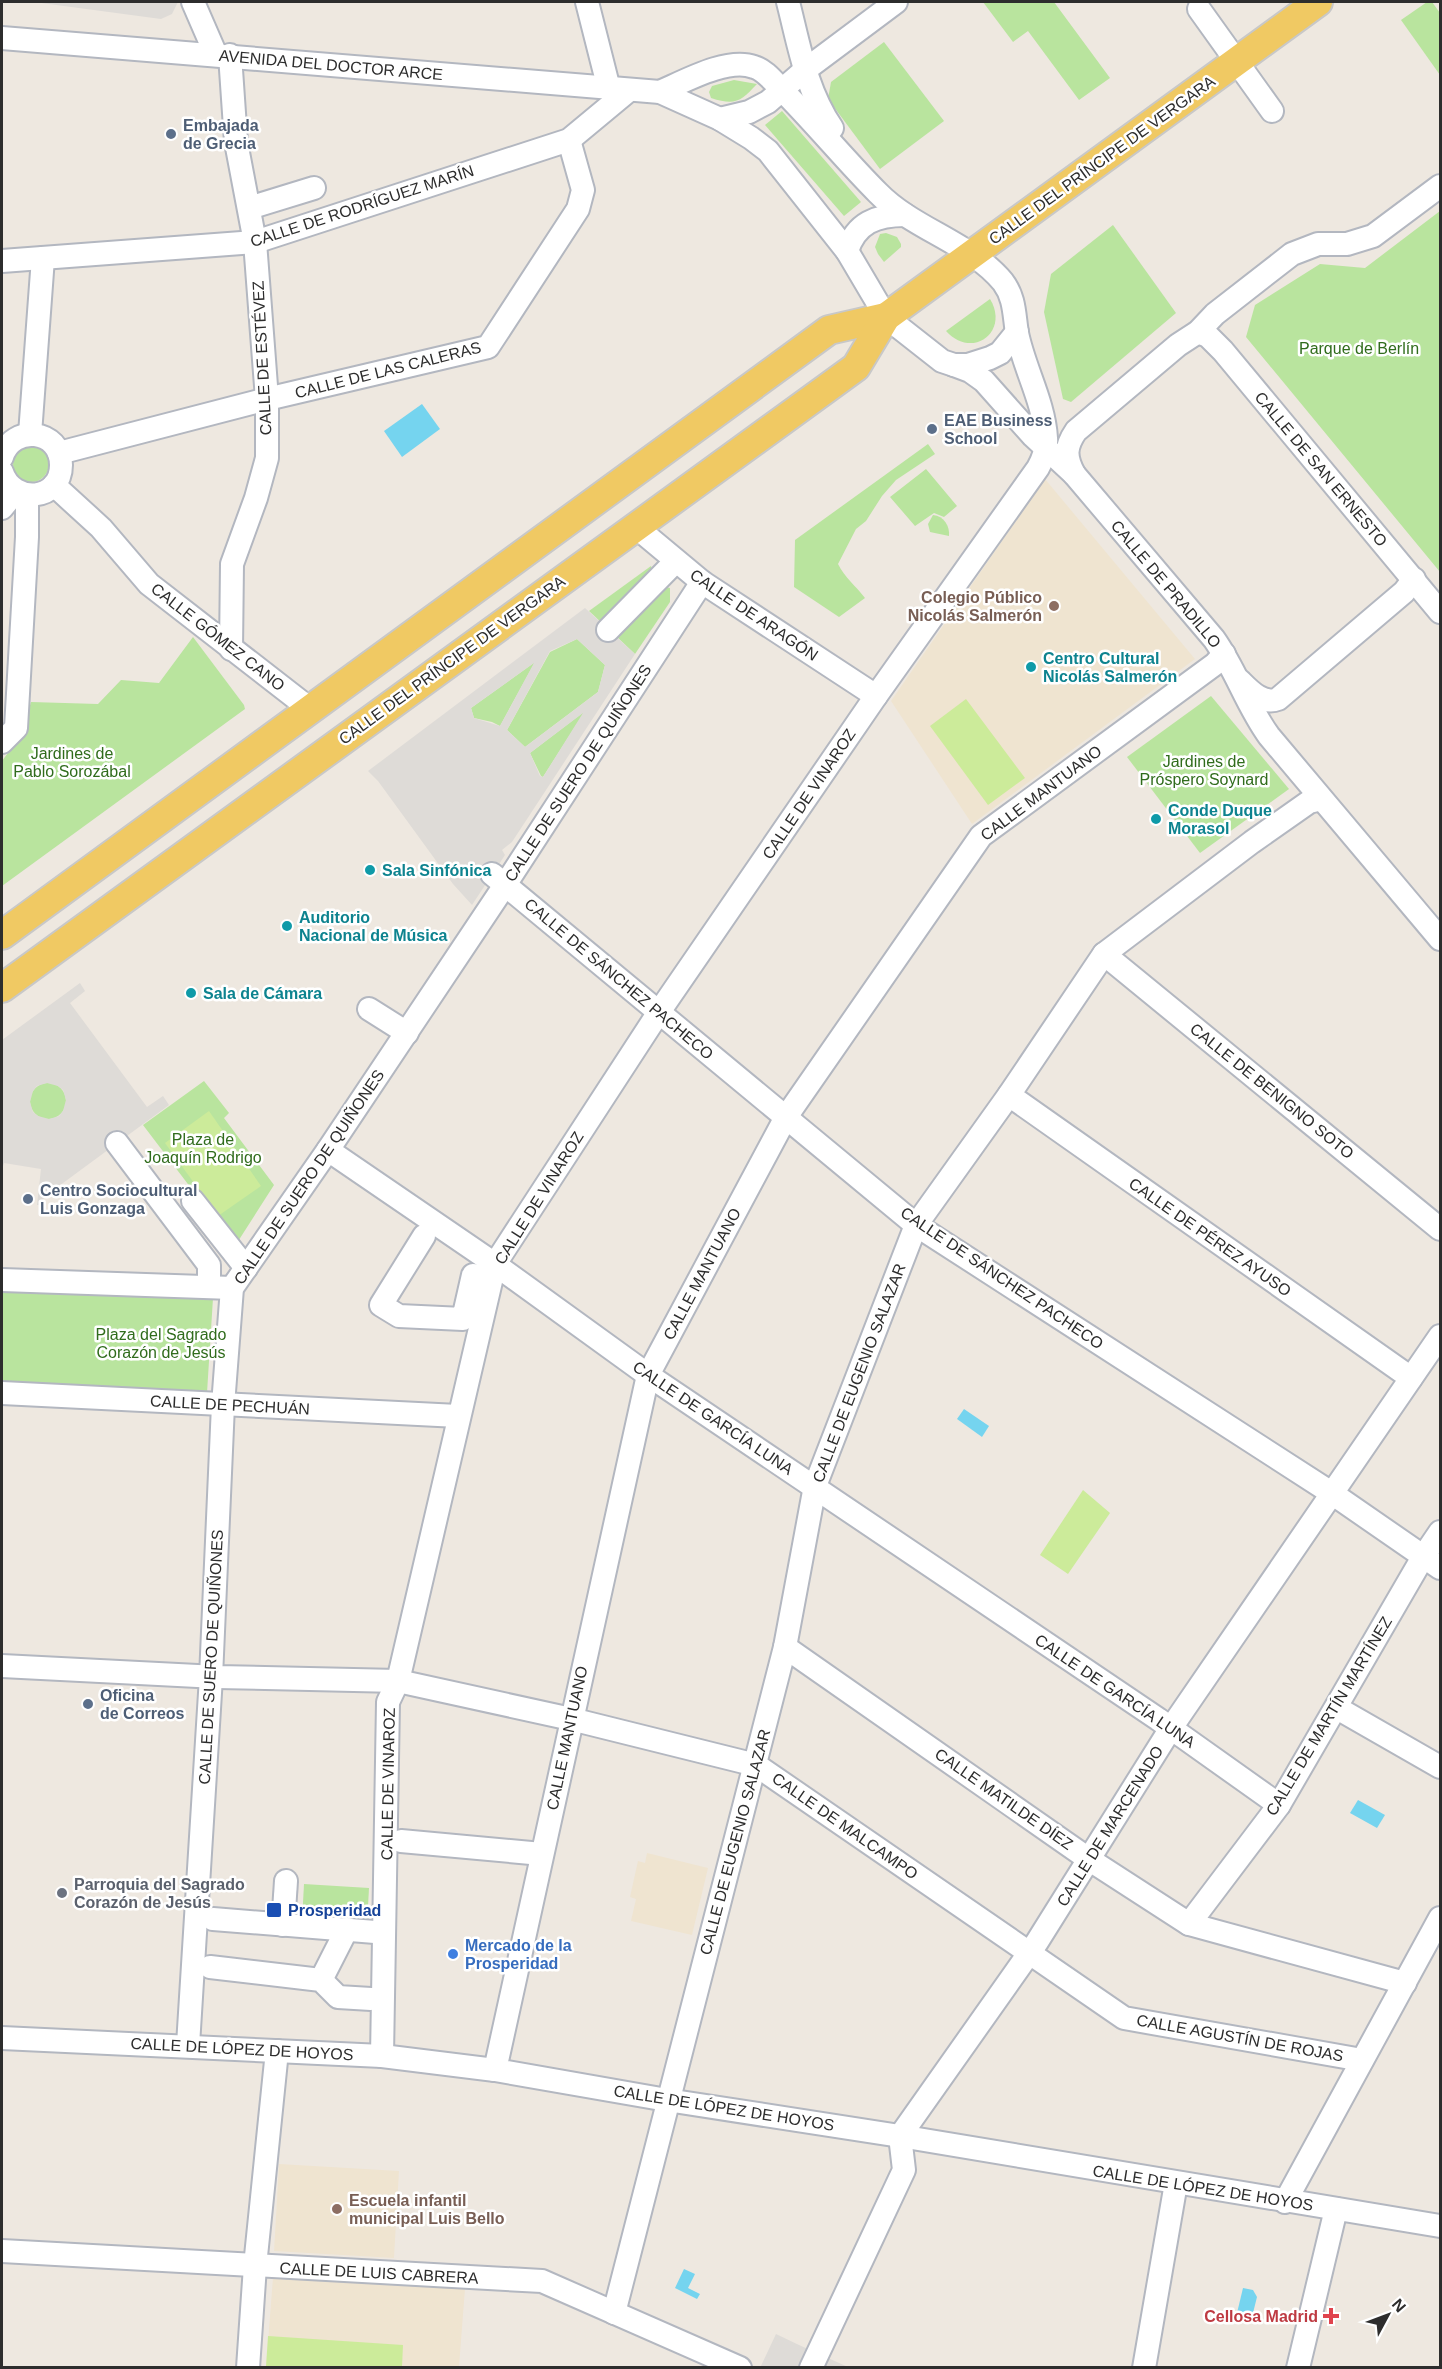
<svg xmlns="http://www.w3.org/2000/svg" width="1442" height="2369" font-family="Arial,sans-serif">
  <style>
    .education { fill: #efe4d0 }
    .green { fill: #b9e49e }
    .pitch { fill: #cceb9a }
    .plaza { fill: #dedbd7; fill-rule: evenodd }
    .water { fill: #75d4ef }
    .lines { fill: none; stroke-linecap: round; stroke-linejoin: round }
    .minor-casing { stroke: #b3b7c0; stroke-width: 26 }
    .major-casing { stroke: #c8c8c8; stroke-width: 32 }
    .minor { stroke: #fff; stroke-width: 22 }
    .major { stroke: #f0c963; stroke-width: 28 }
    .service-dot { fill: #5c6f8a; stroke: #fff; stroke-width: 2 }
    .education-dot { fill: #8d6e63; stroke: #fff; stroke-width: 2 }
    .culture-dot { fill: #0f9aa8; stroke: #fff; stroke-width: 2 }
    .worship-dot { fill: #6b7280; stroke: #fff; stroke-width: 2 }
    .transit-dot { fill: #1a4fb4; stroke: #fff; stroke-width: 2 }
    .shop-dot { fill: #3f7fe0; stroke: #fff; stroke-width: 2 }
    .health-dot { fill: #e0444e; stroke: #fff; stroke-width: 2 }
    .labels { text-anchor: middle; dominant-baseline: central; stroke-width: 5; stroke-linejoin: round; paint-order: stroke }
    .street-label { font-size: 16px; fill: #2d2d2d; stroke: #fff }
    .service-label { font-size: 16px; font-weight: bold; fill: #4e5e75; stroke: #fff; text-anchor: start }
    .park-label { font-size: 16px; fill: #306c1c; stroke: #fff }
    .education-label { font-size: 16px; font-weight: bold; fill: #785e54; stroke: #fff; text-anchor: end }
    .culture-label { font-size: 16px; font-weight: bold; fill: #0d838f; stroke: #fff; text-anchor: start }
    .worship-label { font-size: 16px; font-weight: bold; fill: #5b616d; stroke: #fff; text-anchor: start }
    .transit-label { font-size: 16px; font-weight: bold; fill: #164399; stroke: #fff; text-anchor: start }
    .shop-label { font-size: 16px; font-weight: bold; fill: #366cbe; stroke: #fff; text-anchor: start }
    .health-label { font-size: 16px; font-weight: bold; fill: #be3a42; stroke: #fff; text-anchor: end }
  </style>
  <rect width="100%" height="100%" fill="#eee8e0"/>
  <g class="education">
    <path d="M 1045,479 L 1195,659 L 972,824 L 891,701 Z"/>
    <path d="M 647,1853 L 708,1868 L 692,1935 L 631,1921 L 636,1899 L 630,1897 L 638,1861 L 645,1863 Z"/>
    <path d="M 279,2164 L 399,2171 L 394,2258 L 274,2251 Z"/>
    <path d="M 273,2277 L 465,2289 L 459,2367 L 266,2368 Z"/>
  </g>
  <g class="green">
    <path d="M 983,2 L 1054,2 L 1110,78 L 1079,100 L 1028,31 L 1013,42 Z"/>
    <path d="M 1427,2 L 1432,2 L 1440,13 L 1440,75 L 1401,20 Z"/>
    <path d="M 884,42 L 944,121 L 880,169 L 828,99 L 831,82 Z"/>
    <path d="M 734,80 L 757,84 C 741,101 736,106 711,98 L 709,92 L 712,86 Z"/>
    <path d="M 782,111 L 861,202 L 844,216 L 765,125 Z"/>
    <path d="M 1440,211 L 1440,572 L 1246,337 L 1255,305 L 1320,264 L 1365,268 Z"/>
    <path d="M 1113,225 L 1176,313 L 1071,402 L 1063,399 L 1044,312 L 1051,274 Z"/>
    <path d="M 886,233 L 897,237 L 901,244 L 901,247 L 884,262 L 878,254 L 875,247 L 880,234 Z"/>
    <path d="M 990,299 C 1010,332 972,360 946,331 Z"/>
    <path d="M 928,444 L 935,454 L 896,480 L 882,496 L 866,521 L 856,529 L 838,564 C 845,578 856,586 865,598 L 839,617 L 794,587 L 795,540 Z"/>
    <circle cx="31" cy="464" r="18"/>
    <path d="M 926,469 L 957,506 L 944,517 L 934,513 L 915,526 L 890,497 Z"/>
    <path d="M 933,515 C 944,516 950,526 949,536 L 930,532 L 928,524 Z"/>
    <path d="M 651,566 L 652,570 L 604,625 L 589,611 Z"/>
    <path d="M 666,587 L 670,588 L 670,602 L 635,654 L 617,637 Z"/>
    <path d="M 193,637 L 244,705 L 245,709 L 2,886 L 2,761 C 16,743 25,724 31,702 L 98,704 L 121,680 L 159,683 Z"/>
    <path d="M 577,639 L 605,665 L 598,692 L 525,747 L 507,730 L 550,652 Z"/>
    <path d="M 535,662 L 500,726 L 492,722 L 474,718 L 471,708 Z"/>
    <path d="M 1211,696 L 1289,789 L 1200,853 L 1127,757 Z"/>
    <path d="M 585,711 L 543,777 L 541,776 L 530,753 Z"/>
    <path d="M 204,1081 L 229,1113 L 224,1118 L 274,1185 L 235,1246 L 143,1125 Z"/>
    <circle cx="48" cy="1101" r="18"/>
    <path d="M 2,1288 L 213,1298 L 207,1393 L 2,1383 Z"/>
    <path d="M 304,1884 L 369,1888 L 367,1925 L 302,1921 Z"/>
  </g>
  <g class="pitch">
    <path d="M 966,699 L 1025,778 L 988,805 L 930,726 Z"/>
    <path d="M 209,1111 L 261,1186 L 218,1216 L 165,1143 Z"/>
    <path d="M 1083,1490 L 1110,1513 L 1068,1574 L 1040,1555 Z"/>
    <path d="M 268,2336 L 403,2345 L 402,2367 L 266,2367 Z"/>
  </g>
  <g class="plaza">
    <path d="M 34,2 L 178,2 L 172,14 L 161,19 Z"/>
    <path d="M 585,608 L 635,654 L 512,842 L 502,850 L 505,855 L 472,905 L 453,884 L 378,781 L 368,771 ZM 577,639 L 605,665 L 598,692 L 525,747 L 507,730 L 550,651 ZM 534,663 L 500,726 L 474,718 L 471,708 ZM 583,713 L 543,777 L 540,776 L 530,753 Z"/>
    <path d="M 80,983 L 85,991 L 70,1003 L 147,1107 L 163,1096 L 169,1105 L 44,1197 L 42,1205 L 37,1205 L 41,1169 L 4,1163 L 2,1169 L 2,1040 ZM 47,1083 L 58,1086 L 63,1090 L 66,1100 L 63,1111 L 59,1116 L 49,1119 L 38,1116 L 33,1112 L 30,1102 L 33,1091 L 37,1086 Z"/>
    <path d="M 776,2334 L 799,2345 L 848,2367 L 760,2368 Z"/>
  </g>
  <g class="water">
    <path d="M 422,404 L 440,429 L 402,457 L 384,431 Z"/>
    <path d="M 964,1409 L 989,1426 L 982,1437 L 957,1419 Z"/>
    <path d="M 1358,1800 L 1385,1815 L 1377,1828 L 1350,1813 Z"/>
    <path d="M 684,2269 L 695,2274 L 688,2288 L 700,2294 L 697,2299 L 675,2288 Z"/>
    <path d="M 1243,2288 L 1253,2290 L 1257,2297 L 1253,2313 L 1248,2316 L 1237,2313 Z"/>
  </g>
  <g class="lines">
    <g class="minor-casing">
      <g id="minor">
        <path d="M 193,2 L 216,55"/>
        <path d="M 587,2 L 609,89"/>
        <path d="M 788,2 C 799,45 806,90 832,128"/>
        <path d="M 1199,9 L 1272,111"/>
        <path d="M 2,38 L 660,92 L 720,119 L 751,138 L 768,151 L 847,251 L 886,317 L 942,361 L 954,365 L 968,365 L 990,358 L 1000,353 L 1017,332"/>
        <path d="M 230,55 L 236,142 L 255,242 L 267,399 L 267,458 L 256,498 L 232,564 L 231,649"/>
        <path d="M 720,119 L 749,112 L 768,102 L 805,70 L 896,2"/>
        <path d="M 249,208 L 314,188"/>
        <path d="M 847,251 C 856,223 876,215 905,215"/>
        <path d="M 2,261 L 255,242 L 569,140 L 628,91"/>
        <path d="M 1198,332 L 1208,336 L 1223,351 L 1440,612"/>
        <path d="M 954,365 L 970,371 L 984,381 L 1033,436 L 1074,474 L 1214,639 C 1236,670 1247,706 1269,736 L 1440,939"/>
        <path d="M 30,434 L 43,258"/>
        <path d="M 59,453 L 267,399 L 488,347 L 578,209 L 583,190 L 569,140"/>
        <path d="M 2,457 C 12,424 61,429 61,465 C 61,501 13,505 2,472"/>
        <path d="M 1074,474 C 1065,457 1065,447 1076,431 L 1178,345 L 1198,332 L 1215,314 L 1292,254 L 1318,244 L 1347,244 L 1373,236 L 1440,186"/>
        <path d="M 54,485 L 101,528 L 149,584 L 310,709"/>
        <path d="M 2,508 L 16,491"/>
        <path d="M 636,527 L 702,582 L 876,696"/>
        <path d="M 608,630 L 676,561"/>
        <path d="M 1240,681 C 1250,691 1263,705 1278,699 L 1404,592 L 1414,579"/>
        <path d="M 2,742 L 16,728 L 27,537 L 27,495"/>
        <path d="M 492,874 L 916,1225 L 1333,1494 L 1440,1568"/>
        <path d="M 1104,954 L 1440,1229"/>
        <path d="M 369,1009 L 407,1033"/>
        <path d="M 1009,1095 L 1411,1378"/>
        <path d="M 117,1143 L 209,1265 L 209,1287"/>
        <path d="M 328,1150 L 489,1260 L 648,1375 L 1158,1719 L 1279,1805"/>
        <path d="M 193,1201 L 246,1268"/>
        <path d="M 424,1236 L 381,1305 L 399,1316 L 463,1319 L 473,1275 L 477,1276"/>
        <path d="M 2,1280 L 232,1288"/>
        <path d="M 2,1393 L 458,1416"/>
        <path d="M 785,1647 L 1090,1860 L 1189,1924 L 1405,1983"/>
        <path d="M 2,1666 L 217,1677 L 398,1681 L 571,1719 L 756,1765 L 1124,2018 L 1362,2060"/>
        <path d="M 1337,1708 L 1440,1767"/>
        <path d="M 401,1841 L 542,1854"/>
        <path d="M 213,1919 L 375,1932"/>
        <path d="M 1189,1924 L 1279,1805 L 1423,1557 L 1440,1532"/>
        <path d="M 283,1925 L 286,1881"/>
        <path d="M 210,1967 L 321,1980 L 338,1997 L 371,1999"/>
        <path d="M 321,1980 L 347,1929"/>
        <path d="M 2,2038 L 382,2056 L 495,2070 L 667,2100 L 900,2136 L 1440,2226"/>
        <path d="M 188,2045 L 211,1677 L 223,1405 L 232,1288 L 328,1150 L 505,885 L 702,582"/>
        <path d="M 382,2056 L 388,1702 L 398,1681 L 495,1264 L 659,1012 L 876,696 L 1038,468 C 1043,459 1047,449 1046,438 C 1044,402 1024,368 1017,333 C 1014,315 1015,298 1003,282 C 971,243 913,229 878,193 C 845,160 815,123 782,90 C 774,82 765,70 754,67 C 728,57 685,81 660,92"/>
        <path d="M 495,2070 L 648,1375 L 786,1117 L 981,836 L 1215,664 L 1224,654"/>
        <path d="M 1285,2202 L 1440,1918"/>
        <path d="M 2,2251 L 542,2281 L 740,2368"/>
        <path d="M 614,2313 L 785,1647 L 815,1486 L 916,1225 L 1009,1095 L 1104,954 L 1252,842 L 1309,802 L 1321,799"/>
        <path d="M 248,2368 L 255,2266 L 277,2051"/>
        <path d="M 811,2368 L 904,2170 L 900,2136 L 1037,1942 L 1171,1728 L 1440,1336"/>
        <path d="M 1144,2368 L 1176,2183"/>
        <path d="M 1298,2368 L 1336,2209"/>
      </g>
    </g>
    <g class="major-casing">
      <g id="major">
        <path d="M 2,935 L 829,330 L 886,317"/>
        <path d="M 2,988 L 856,367 L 886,317 L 1318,2"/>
      </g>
    </g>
    <use href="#minor" class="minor"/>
    <use href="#major" class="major"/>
  </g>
  <g class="service-dot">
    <circle cx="171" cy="134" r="6"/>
    <circle cx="932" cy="429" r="6"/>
    <circle cx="28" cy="1199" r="6"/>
    <circle cx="88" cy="1704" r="6"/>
  </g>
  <g class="education-dot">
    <circle cx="1054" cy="606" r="6"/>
    <circle cx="337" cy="2209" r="6"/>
  </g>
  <g class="culture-dot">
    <circle cx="1031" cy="667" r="6"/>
    <circle cx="1156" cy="819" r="6"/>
    <circle cx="370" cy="870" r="6"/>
    <circle cx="287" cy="926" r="6"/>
    <circle cx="191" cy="993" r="6"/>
  </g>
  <circle class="worship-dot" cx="62" cy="1893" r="6"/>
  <rect class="transit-dot" x="266" y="1902" width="16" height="16" rx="3"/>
  <circle class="shop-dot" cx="453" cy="1954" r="6"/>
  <path class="health-dot" d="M1328 2307h6v6h6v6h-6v6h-6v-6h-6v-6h6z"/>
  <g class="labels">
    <g class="street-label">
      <text transform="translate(331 65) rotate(5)">AVENIDA DEL DOCTOR ARCE</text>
      <text transform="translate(1102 160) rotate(-36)">CALLE DEL PRÍNCIPE DE VERGARA</text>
      <text transform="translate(362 206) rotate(-18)">CALLE DE RODRÍGUEZ MARÍN</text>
      <text transform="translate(262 358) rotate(-93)">CALLE DE ESTÉVEZ</text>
      <text transform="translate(388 370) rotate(-14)">CALLE DE LAS CALERAS</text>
      <text transform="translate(1321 469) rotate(50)">CALLE DE SAN ERNESTO</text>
      <text transform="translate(1166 584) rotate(50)">CALLE DE PRADILLO</text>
      <text transform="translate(754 615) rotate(34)">CALLE DE ARAGÓN</text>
      <text transform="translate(218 637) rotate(38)">CALLE GÓMEZ CANO</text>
      <text transform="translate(452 660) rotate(-36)">CALLE DEL PRÍNCIPE DE VERGARA</text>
      <text transform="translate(578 773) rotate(-57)">CALLE DE SUERO DE QUIÑONES</text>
      <text transform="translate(1041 793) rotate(-37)">CALLE MANTUANO</text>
      <text transform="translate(809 794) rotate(-56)">CALLE DE VINAROZ</text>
      <text transform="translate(619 979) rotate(40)">CALLE DE SÁNCHEZ PACHECO</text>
      <text transform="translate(1272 1091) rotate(39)">CALLE DE BENIGNO SOTO</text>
      <text transform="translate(309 1177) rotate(-56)">CALLE DE SUERO DE QUIÑONES</text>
      <text transform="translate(539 1198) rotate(-58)">CALLE DE VINAROZ</text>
      <text transform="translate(1210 1237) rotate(35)">CALLE DE PÉREZ AYUSO</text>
      <text transform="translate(702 1274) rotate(-62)">CALLE MANTUANO</text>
      <text transform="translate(1002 1278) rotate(34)">CALLE DE SÁNCHEZ PACHECO</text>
      <text transform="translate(859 1373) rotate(-69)">CALLE DE EUGENIO SALAZAR</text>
      <text transform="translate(230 1405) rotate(3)">CALLE DE PECHUÁN</text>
      <text transform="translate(713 1418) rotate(34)">CALLE DE GARCÍA LUNA</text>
      <text transform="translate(211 1657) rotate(-87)">CALLE DE SUERO DE QUIÑONES</text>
      <text transform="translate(1115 1691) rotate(34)">CALLE DE GARCÍA LUNA</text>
      <text transform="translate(1329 1716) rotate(-59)">CALLE DE MARTÍN MARTÍNEZ</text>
      <text transform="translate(567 1738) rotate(-78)">CALLE MANTUANO</text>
      <text transform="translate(388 1784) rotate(-89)">CALLE DE VINAROZ</text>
      <text transform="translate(1004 1799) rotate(35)">CALLE MATILDE DÍEZ</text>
      <text transform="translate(845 1826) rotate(35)">CALLE DE MALCAMPO</text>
      <text transform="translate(1110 1826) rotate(-58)">CALLE DE MARCENADO</text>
      <text transform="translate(735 1842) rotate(-75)">CALLE DE EUGENIO SALAZAR</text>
      <text transform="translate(1240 2038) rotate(10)">CALLE AGUSTÍN DE ROJAS</text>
      <text transform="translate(242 2049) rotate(3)">CALLE DE LÓPEZ DE HOYOS</text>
      <text transform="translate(724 2108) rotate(9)">CALLE DE LÓPEZ DE HOYOS</text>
      <text transform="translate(1203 2188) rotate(9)">CALLE DE LÓPEZ DE HOYOS</text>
      <text transform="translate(379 2273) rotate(3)">CALLE DE LUIS CABRERA</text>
    </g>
    <g class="service-label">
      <text x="183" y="125">Embajada<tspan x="183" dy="18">de Grecia</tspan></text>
      <text x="944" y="420">EAE Business<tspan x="944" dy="18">School</tspan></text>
      <text x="40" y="1190">Centro Sociocultural<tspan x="40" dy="18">Luis Gonzaga</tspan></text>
      <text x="100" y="1695">Oficina<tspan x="100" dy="18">de Correos</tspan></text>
    </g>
    <g class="park-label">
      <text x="1359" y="348">Parque de Berlín</text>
      <text x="72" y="753">Jardines de<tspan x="72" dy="18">Pablo Sorozábal</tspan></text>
      <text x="1204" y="761">Jardines de<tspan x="1204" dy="18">Próspero Soynard</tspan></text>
      <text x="203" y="1139">Plaza de<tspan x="203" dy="18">Joaquín Rodrigo</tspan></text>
      <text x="161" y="1334">Plaza del Sagrado<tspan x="161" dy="18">Corazón de Jesús</tspan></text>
    </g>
    <g class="education-label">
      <text x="1042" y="597">Colegio Público<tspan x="1042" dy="18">Nicolás Salmerón</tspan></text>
      <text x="349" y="2200" text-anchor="start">Escuela infantil<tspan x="349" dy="18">municipal Luis Bello</tspan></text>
    </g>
    <g class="culture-label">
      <text x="1043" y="658">Centro Cultural<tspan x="1043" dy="18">Nicolás Salmerón</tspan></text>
      <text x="1168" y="810">Conde Duque<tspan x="1168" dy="18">Morasol</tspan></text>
      <text x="382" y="870">Sala Sinfónica</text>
      <text x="299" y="917">Auditorio<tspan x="299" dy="18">Nacional de Música</tspan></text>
      <text x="203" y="993">Sala de Cámara</text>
    </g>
    <g class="worship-label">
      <text x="74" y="1884">Parroquia del Sagrado<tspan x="74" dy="18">Corazón de Jesús</tspan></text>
    </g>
    <g class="transit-label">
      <text x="288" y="1910">Prosperidad</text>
    </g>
    <g class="shop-label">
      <text x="465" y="1945">Mercado de la<tspan x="465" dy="18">Prosperidad</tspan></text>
    </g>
    <g class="health-label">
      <text x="1318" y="2316">Cellosa Madrid</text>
    </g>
  </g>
  <rect width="1442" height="2369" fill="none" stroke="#2d2d2d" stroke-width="6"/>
  <g transform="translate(1388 2315) rotate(49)" stroke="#ffffff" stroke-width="4.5" paint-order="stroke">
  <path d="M0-4.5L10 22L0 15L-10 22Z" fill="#2d2d2d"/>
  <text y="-9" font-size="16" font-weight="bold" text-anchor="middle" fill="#2d2d2d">N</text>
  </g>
</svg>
